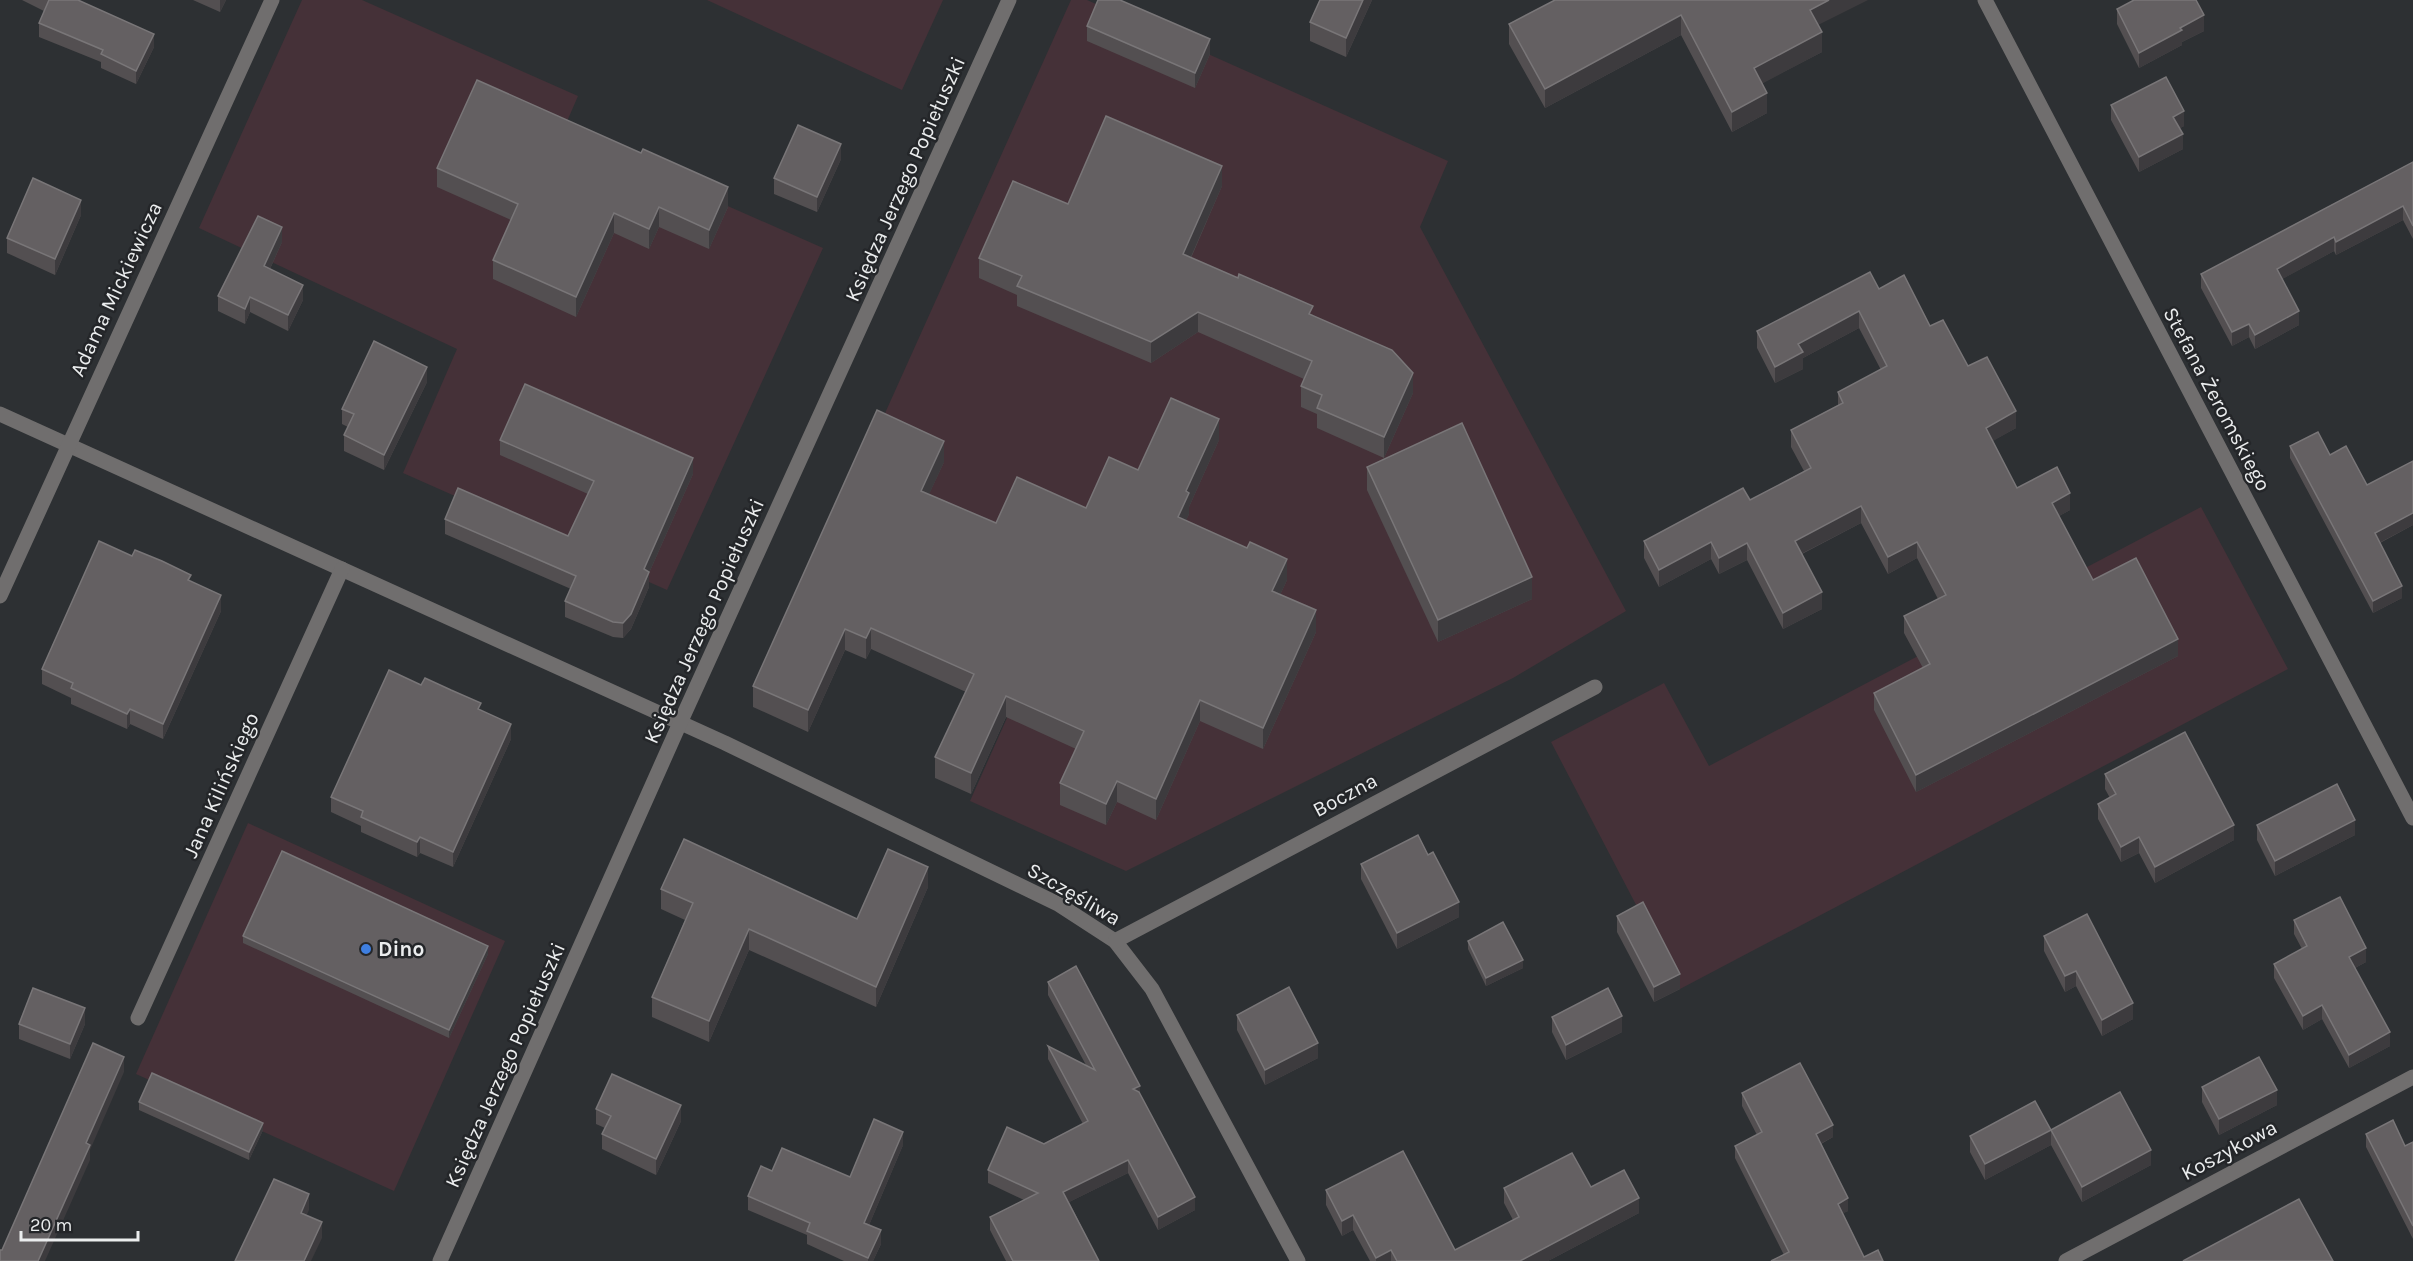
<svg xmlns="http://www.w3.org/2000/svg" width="2413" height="1261" font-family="Karla,sans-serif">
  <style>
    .commercial { fill: #453138 }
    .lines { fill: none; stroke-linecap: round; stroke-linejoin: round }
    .street { stroke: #706e6e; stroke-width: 15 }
    .wall { fill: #534f51 }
    .shaded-wall { fill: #3d3b3e }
    .building { fill: #646062; stroke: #797678; stroke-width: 1.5 }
    .shop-dot { fill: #3f7fe0; stroke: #242629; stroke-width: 2 }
    .labels { text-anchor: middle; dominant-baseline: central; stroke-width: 5; stroke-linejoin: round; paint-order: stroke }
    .street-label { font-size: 21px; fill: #ebedee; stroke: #242629 }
    .poi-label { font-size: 21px; font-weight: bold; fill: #ebedee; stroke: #242629; text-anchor: start }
  </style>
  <rect width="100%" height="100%" fill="#2d3033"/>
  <g class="commercial">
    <path d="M 302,0 L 362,0 L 578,96 L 562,133 L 823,248 L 667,590 L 403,473 L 457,349 L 199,228 Z"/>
    <path d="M 707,0 L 943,0 L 902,90 Z"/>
    <path d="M 1071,0 L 1087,0 L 1448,161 L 1420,227 L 1626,611 L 1513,678 L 1126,871 L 970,801 L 1015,700 L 877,431 Z"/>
    <path d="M 2201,507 L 2288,669 L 1680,989 L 1551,742 L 1664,683 L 1709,766 Z"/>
    <path d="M 248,823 L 505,941 L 394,1191 L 136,1074 Z"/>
  </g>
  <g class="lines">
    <g class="street">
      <path d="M 1985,0 L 2413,818"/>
      <path d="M 0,414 L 725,743 L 1058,904 L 1115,941 L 1152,989 L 1298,1261"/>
      <path d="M 0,596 L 272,0"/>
      <path d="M 1115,941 L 1595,687"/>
      <path d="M 138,1018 L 342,569"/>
      <path d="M 440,1261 L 680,723 L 1009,0"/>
      <path d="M 2066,1261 L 2413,1077"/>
    </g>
  </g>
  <g class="wall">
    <path d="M 22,0 L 78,0 L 154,47 L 136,84 L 101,68 L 101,62 L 39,37 L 39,23 L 44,11 Z"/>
    <path d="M 193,0 L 226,0 L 220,12 Z"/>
    <path d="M 1320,0 L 1372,0 L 1346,57 L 1310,41 L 1310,22 Z"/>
    <path d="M 1555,0 L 1818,25 L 1822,52 L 1762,83 L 1767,113 L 1732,132 L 1681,35 L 1545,108 L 1509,44 L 1509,24 Z"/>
    <path d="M 2117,9 L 2204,31 L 2182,42 L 2182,45 L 2139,68 L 2117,24 Z"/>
    <path d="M 1087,26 L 1210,54 L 1195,88 L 1087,41 Z"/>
    <path d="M 2111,105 L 2184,126 L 2180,128 L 2183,149 L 2139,172 L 2111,120 Z"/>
    <path d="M 841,159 L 817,212 L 774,194 L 774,178 Z"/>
    <path d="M 2413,162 L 2413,239 L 2403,220 L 2336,255 L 2334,251 L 2282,279 L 2299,325 L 2255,349 L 2249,337 L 2232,346 L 2201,288 L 2201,274 Z"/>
    <path d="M 437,168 L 728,207 L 709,249 L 659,227 L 649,249 L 614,233 L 576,317 L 493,279 L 493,260 L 511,220 L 437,187 Z"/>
    <path d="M 1222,186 L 1191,258 L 1313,315 L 1413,393 L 1384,458 L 1317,428 L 1317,414 L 1301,407 L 1301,386 L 1304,379 L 1198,332 L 1151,363 L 1017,306 L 1017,295 L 979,278 L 979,258 L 1068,204 Z"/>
    <path d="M 81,215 L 55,275 L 7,253 L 7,238 Z"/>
    <path d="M 282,242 L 270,269 L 303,300 L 288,331 L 250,312 L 245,324 L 218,311 L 218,296 Z"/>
    <path d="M 1879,289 L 1930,326 L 1968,366 L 2016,428 L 1992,441 L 2017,488 L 2070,510 L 2059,516 L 2093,580 L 2178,656 L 1916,792 L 1874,710 L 1874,693 L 1923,668 L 1904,633 L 1904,616 L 1938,599 L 1917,558 L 1888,574 L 1861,523 L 1802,554 L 1822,609 L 1783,629 L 1747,560 L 1719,574 L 1711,559 L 1659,587 L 1644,558 L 1644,541 L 1750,500 L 1804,471 L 1791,447 L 1791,430 L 1838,405 L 1838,392 L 1881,370 L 1859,328 L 1803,358 L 1803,369 L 1775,383 L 1757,348 L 1757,331 Z"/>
    <path d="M 427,382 L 384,470 L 344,451 L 344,435 L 348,427 L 342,424 L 342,409 Z"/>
    <path d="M 500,440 L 693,474 L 649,573 L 649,587 L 631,629 L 623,638 L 613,637 L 565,617 L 565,601 L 571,589 L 445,534 L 445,519 L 568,536 L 588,494 L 500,455 Z"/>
    <path d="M 1219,440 L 1189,507 L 1189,514 L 1186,520 L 1287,580 L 1280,595 L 1316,632 L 1263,749 L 1200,721 L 1156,820 L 1117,802 L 1106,825 L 1060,805 L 1060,783 L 1076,749 L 1006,717 L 971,794 L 935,778 L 935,757 L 966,692 L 871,649 L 866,659 L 845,650 L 808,732 L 753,707 L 753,686 L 944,462 L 929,494 L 996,523 L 1086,508 L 1138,470 Z"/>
    <path d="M 2290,446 L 2330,455 L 2367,485 L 2413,461 L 2413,525 L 2380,543 L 2402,598 L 2373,613 L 2290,458 Z"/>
    <path d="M 1367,467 L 1532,599 L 1438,642 L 1367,490 Z"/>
    <path d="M 132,556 L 191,582 L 221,611 L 163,739 L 130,724 L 127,729 L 71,704 L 71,698 L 42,684 L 42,669 Z"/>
    <path d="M 421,685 L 481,710 L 511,739 L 453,867 L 420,853 L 417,857 L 361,832 L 361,826 L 331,812 L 331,797 Z"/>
    <path d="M 2105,774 L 2234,840 L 2155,883 L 2139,853 L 2121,862 L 2098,819 L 2098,804 L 2110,798 L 2105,789 Z"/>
    <path d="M 2257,825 L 2355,835 L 2275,876 L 2257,840 Z"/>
    <path d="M 1361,864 L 1459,917 L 1397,949 L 1361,879 Z"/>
    <path d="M 928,887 L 876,1007 L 749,950 L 709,1042 L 652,1017 L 652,997 L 685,920 L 661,909 L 661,889 L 857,919 Z"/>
    <path d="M 1617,916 L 1680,989 L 1654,1002 L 1617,932 Z"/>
    <path d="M 2294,920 L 2366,962 L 2355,968 L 2390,1046 L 2349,1068 L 2322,1019 L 2303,1030 L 2274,978 L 2274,964 L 2302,949 L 2294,934 Z"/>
    <path d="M 243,936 L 488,954 L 449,1038 L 243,943 Z"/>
    <path d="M 2044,936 L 2133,1019 L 2102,1036 L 2076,986 L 2065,992 L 2044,951 Z"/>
    <path d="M 1468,941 L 1523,968 L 1486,986 L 1468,949 Z"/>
    <path d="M 1048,982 L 1140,1094 L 1195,1210 L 1158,1230 L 1128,1173 L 1069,1202 L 1099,1261 L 1006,1261 L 990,1230 L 990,1217 L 1024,1200 L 988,1183 L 988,1170 L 1083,1124 L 1048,1059 L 1048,1046 L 1086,1065 L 1048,995 Z"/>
    <path d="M 1237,1015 L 1318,1058 L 1265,1085 L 1237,1030 Z"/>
    <path d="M 1552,1017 L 1622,1032 L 1566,1060 L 1552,1032 Z"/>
    <path d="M 19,1024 L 85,1024 L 70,1059 L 19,1039 Z"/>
    <path d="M 2202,1087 L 2277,1105 L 2219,1135 L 2202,1102 Z"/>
    <path d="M 1742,1093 L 1833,1137 L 1821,1144 L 1848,1211 L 1843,1213 L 1864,1257 L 1883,1261 L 1784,1255 L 1735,1158 L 1735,1146 L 1757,1135 L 1742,1106 Z"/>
    <path d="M 139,1102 L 263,1130 L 249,1160 L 139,1110 Z"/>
    <path d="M 596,1109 L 681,1121 L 656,1175 L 602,1149 L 602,1134 L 605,1128 L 596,1124 Z"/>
    <path d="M 2051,1130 L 2151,1165 L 2082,1202 L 2051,1145 L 1985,1180 L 1970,1152 L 1970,1136 Z"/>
    <path d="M 2366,1134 L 2405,1146 L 2413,1142 L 2413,1239 L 2366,1147 Z"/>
    <path d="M 903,1145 L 869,1225 L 881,1244 L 873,1261 L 844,1261 L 807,1244 L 807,1235 L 748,1210 L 748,1196 L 772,1171 L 850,1177 Z"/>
    <path d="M 1591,1187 L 1639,1213 L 1548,1261 L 1370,1261 L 1353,1230 L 1342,1236 L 1326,1205 L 1326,1190 L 1455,1250 L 1513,1220 L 1504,1203 L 1504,1188 Z"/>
  </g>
  <g class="shaded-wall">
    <path d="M 220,0 L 226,0 L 220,12 Z"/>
    <path d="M 1363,0 L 1372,0 L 1346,57 L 1346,38 Z"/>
    <path d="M 1829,0 L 1868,0 L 1810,29 L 1810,10 Z"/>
    <path d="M 1681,15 L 1681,35 L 1545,108 L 1545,89 Z"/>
    <path d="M 2204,15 L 2204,31 L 2182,42 L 2182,45 L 2139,68 L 2139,53 L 2180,28 Z"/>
    <path d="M 1822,32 L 1822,52 L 1754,88 L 1754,68 Z"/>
    <path d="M 154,34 L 154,47 L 136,84 L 136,71 Z"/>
    <path d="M 1210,39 L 1210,54 L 1195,88 L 1195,73 Z"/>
    <path d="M 1767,93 L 1767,113 L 1732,132 L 1732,112 Z"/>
    <path d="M 2184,111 L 2184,126 L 2173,132 L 2173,117 Z"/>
    <path d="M 2183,134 L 2183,149 L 2139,172 L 2139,157 Z"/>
    <path d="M 841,144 L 841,159 L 817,212 L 817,197 Z"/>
    <path d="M 1222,166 L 1222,186 L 1183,275 L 1183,254 Z"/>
    <path d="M 728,187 L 728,207 L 709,249 L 709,230 Z"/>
    <path d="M 81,200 L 81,215 L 55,275 L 55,259 Z"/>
    <path d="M 2403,206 L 2403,220 L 2336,255 L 2336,242 Z"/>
    <path d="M 659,207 L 659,227 L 649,249 L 649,229 Z"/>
    <path d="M 614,213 L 614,233 L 576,317 L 576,297 Z"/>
    <path d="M 282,227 L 282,242 L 264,282 L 264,266 Z"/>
    <path d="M 2334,237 L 2334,251 L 2277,282 L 2277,269 Z"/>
    <path d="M 303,285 L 303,300 L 288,331 L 288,315 Z"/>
    <path d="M 250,297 L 250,312 L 245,324 L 245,309 Z"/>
    <path d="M 1859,311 L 1859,328 L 1803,358 L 1803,369 L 1775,383 L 1775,367 L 1798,344 Z"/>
    <path d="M 2299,311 L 2299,325 L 2255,349 L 2255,335 Z"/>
    <path d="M 1198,312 L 1198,332 L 1151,363 L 1151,342 Z"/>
    <path d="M 2249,324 L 2249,337 L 2232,346 L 2232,332 Z"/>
    <path d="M 427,367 L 427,382 L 384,470 L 384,455 Z"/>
    <path d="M 1413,373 L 1413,393 L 1384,458 L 1384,437 Z"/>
    <path d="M 2016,411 L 2016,428 L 1986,445 L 1986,428 Z"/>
    <path d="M 1219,419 L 1219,440 L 1189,507 L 1189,514 L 1178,538 L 1178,517 L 1186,491 Z"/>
    <path d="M 944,441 L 944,462 L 921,512 L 921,491 Z"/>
    <path d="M 693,458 L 693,474 L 649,573 L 649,587 L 631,629 L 623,638 L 623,623 L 644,569 Z"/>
    <path d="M 2070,493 L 2070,510 L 2052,520 L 2052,503 Z"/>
    <path d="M 1861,506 L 1861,523 L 1795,557 L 1795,541 Z"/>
    <path d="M 2413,513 L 2413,525 L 2375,545 L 2375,533 Z"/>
    <path d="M 1711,542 L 1711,559 L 1659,587 L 1659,570 Z"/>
    <path d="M 1917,542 L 1917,558 L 1888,574 L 1888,557 Z"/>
    <path d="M 1747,543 L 1747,560 L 1719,574 L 1719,558 Z"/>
    <path d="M 1287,559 L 1287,580 L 1272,612 L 1272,591 Z"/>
    <path d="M 1532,577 L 1532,599 L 1438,642 L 1438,620 Z"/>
    <path d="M 2402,586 L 2402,598 L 2373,613 L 2373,601 Z"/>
    <path d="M 1822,592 L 1822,609 L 1783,629 L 1783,613 Z"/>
    <path d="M 221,595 L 221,611 L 163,739 L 163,724 Z"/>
    <path d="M 1316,610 L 1316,632 L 1263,749 L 1263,728 Z"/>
    <path d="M 871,628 L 871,649 L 866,659 L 866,638 Z"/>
    <path d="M 845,629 L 845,650 L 808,732 L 808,710 Z"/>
    <path d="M 2178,639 L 2178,656 L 1916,792 L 1916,775 Z"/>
    <path d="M 1006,696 L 1006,717 L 971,794 L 971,773 Z"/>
    <path d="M 1200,700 L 1200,721 L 1156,820 L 1156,799 Z"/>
    <path d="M 130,709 L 130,724 L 127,729 L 127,714 Z"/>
    <path d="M 511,724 L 511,739 L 453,867 L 453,852 Z"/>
    <path d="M 1117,781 L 1117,802 L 1106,825 L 1106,804 Z"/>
    <path d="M 2355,820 L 2355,835 L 2275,876 L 2275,861 Z"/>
    <path d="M 2234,825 L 2234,840 L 2155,883 L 2155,867 Z"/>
    <path d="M 420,837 L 420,853 L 417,857 L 417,842 Z"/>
    <path d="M 2139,837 L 2139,853 L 2121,862 L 2121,847 Z"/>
    <path d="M 928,867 L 928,887 L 876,1007 L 876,987 Z"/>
    <path d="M 1459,902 L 1459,917 L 1397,949 L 1397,933 Z"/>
    <path d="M 749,929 L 749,950 L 709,1042 L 709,1021 Z"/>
    <path d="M 488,946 L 488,954 L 449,1038 L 449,1030 Z"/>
    <path d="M 2366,948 L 2366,962 L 2349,971 L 2349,957 Z"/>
    <path d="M 1523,960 L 1523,968 L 1486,986 L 1486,978 Z"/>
    <path d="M 2076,971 L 2076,986 L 2065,992 L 2065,976 Z"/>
    <path d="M 1680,974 L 1680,989 L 1654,1002 L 1654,987 Z"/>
    <path d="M 2133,1003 L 2133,1019 L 2102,1036 L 2102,1020 Z"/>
    <path d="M 2322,1005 L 2322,1019 L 2303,1030 L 2303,1016 Z"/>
    <path d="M 85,1008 L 85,1024 L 70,1059 L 70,1044 Z"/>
    <path d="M 1622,1016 L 1622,1032 L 1566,1060 L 1566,1045 Z"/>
    <path d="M 2390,1032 L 2390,1046 L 2349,1068 L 2349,1055 Z"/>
    <path d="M 1318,1043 L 1318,1058 L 1265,1085 L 1265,1070 Z"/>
    <path d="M 124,1057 L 124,1072 L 90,1150 L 90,1160 L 45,1261 L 38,1261 L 86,1143 Z"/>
    <path d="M 1140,1086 L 1140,1099 L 1133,1089 Z"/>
    <path d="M 2277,1090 L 2277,1105 L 2219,1135 L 2219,1119 Z"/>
    <path d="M 681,1105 L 681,1121 L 656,1175 L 656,1159 Z"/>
    <path d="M 263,1123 L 263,1130 L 249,1160 L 249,1152 Z"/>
    <path d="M 1833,1125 L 1833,1137 L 1816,1146 L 1816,1134 Z"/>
    <path d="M 2051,1130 L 2051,1145 L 1985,1180 L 1985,1164 Z"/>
    <path d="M 903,1132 L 903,1145 L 864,1237 L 864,1223 Z"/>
    <path d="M 2151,1150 L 2151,1165 L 2082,1202 L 2082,1187 Z"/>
    <path d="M 1128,1160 L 1128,1173 L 1063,1205 L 1063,1192 Z"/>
    <path d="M 309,1194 L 309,1210 L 301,1228 L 301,1213 Z"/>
    <path d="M 1195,1197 L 1195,1210 L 1158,1230 L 1158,1217 Z"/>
    <path d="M 1639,1198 L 1639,1213 L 1548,1261 L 1520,1261 Z"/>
    <path d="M 1848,1198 L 1848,1211 L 1838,1216 L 1838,1204 Z"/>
    <path d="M 1353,1215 L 1353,1230 L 1342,1236 L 1342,1221 Z"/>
    <path d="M 322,1222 L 322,1238 L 311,1261 L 304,1261 Z"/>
    <path d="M 881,1230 L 881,1244 L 873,1261 L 868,1261 L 868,1258 Z"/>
    <path d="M 1391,1250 L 1391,1261 L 1376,1261 L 1376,1258 Z"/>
  </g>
  <g class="building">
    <path d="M 49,0 L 78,0 L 154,34 L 136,71 L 101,54 L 103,50 L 39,23 Z"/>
    <path d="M 1098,0 L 1120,0 L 1210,39 L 1195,73 L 1087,26 Z"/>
    <path d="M 1320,0 L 1363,0 L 1346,38 L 1310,22 Z"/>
    <path d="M 1555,0 L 1829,0 L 1810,10 L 1822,32 L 1754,68 L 1767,93 L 1732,112 L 1681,15 L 1545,89 L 1509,24 Z"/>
    <path d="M 2134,0 L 2196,0 L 2204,15 L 2180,28 L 2182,30 L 2139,53 L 2117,9 Z"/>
    <path d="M 2166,77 L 2184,111 L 2173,117 L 2183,134 L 2139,157 L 2111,105 Z"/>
    <path d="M 477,80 L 641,153 L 643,149 L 728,187 L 709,230 L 659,207 L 649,229 L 614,213 L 576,297 L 493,260 L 518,204 L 437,168 Z"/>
    <path d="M 1106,116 L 1222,166 L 1183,254 L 1238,278 L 1239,274 L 1313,306 L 1309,314 L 1392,350 L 1413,373 L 1384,437 L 1317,408 L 1322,395 L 1301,386 L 1312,361 L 1198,312 L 1151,342 L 1017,286 L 1022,276 L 979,258 L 1013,181 L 1068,204 Z"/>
    <path d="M 798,125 L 841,144 L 817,197 L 774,178 Z"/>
    <path d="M 2413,162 L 2413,226 L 2403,206 L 2336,242 L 2334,237 L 2277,269 L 2299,311 L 2255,335 L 2249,324 L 2232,332 L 2201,274 Z"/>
    <path d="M 33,178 L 81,200 L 55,259 L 7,238 Z"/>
    <path d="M 258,216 L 282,227 L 264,266 L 303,285 L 288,315 L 250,297 L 245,309 L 218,296 Z"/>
    <path d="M 1870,272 L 1879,289 L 1904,275 L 1930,326 L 1943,320 L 1968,366 L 1987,357 L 2016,411 L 1986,428 L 2017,488 L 2057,467 L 2070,493 L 2052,503 L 2093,580 L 2136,558 L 2178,639 L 1916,775 L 1874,693 L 1930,664 L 1904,616 L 1946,595 L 1917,542 L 1888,557 L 1861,506 L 1795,541 L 1822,592 L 1783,613 L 1747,543 L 1719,558 L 1711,542 L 1659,570 L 1644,541 L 1743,488 L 1750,500 L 1811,468 L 1791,430 L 1843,403 L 1838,392 L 1887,366 L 1859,311 L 1798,344 L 1803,352 L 1775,367 L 1757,331 Z"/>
    <path d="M 374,341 L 427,367 L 384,455 L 344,435 L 354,414 L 342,409 Z"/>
    <path d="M 525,384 L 693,458 L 644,569 L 649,572 L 631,614 L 623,623 L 613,622 L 565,601 L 576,576 L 445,519 L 458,488 L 568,536 L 594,481 L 500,440 Z"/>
    <path d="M 1171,398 L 1219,419 L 1186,491 L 1189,493 L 1178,517 L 1247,548 L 1250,542 L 1287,559 L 1272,591 L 1316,610 L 1263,728 L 1200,700 L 1156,799 L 1117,781 L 1106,804 L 1060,783 L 1084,731 L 1006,696 L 971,773 L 935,757 L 974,674 L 871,628 L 866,638 L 845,629 L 808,710 L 753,686 L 877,410 L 944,441 L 921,491 L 996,523 L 1017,477 L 1086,508 L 1109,457 L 1138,470 Z"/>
    <path d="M 1462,423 L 1532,577 L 1438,620 L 1367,467 Z"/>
    <path d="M 2318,432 L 2330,455 L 2346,446 L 2367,485 L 2413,461 L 2413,513 L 2375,533 L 2402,586 L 2373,601 L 2290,446 Z"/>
    <path d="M 99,541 L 132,556 L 135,550 L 162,561 L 191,575 L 188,580 L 221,595 L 163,724 L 130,709 L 127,714 L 71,688 L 73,683 L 42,669 Z"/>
    <path d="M 389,670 L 421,685 L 425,678 L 451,690 L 481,703 L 478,709 L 511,724 L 453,852 L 420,837 L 417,842 L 361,817 L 363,811 L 331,797 Z"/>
    <path d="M 2185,732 L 2234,825 L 2155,867 L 2139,837 L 2121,847 L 2098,804 L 2116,794 L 2105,774 Z"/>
    <path d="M 2337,784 L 2355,820 L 2275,861 L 2257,825 Z"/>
    <path d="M 1418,835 L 1428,855 L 1433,852 L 1459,902 L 1397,933 L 1361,864 Z"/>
    <path d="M 684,839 L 857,919 L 888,849 L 928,867 L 876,987 L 749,929 L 709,1021 L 652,997 L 693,903 L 661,889 Z"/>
    <path d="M 282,851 L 488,946 L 449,1030 L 243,936 Z"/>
    <path d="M 2340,897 L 2366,948 L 2349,957 L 2390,1032 L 2349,1055 L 2322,1005 L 2303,1016 L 2274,964 L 2307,946 L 2294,920 Z"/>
    <path d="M 1643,902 L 1680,974 L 1654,987 L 1617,916 Z"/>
    <path d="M 2087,914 L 2133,1003 L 2102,1020 L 2076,971 L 2065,976 L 2044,936 Z"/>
    <path d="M 1503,922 L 1523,960 L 1486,978 L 1468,941 Z"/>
    <path d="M 1076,966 L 1140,1086 L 1133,1089 L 1139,1092 L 1195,1197 L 1158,1217 L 1128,1160 L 1063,1192 L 1099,1261 L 1013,1261 L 990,1217 L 1038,1193 L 988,1170 L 1007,1127 L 1044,1144 L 1088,1121 L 1048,1046 L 1095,1070 L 1048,982 Z"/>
    <path d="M 1289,987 L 1318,1043 L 1265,1070 L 1237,1015 Z"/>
    <path d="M 33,988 L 85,1008 L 70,1044 L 19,1024 Z"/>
    <path d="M 1608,988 L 1622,1016 L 1566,1045 L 1552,1017 Z"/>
    <path d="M 93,1043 L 124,1057 L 86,1143 L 90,1145 L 38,1261 L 0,1261 L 0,1250 L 2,1250 Z"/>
    <path d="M 2259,1057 L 2277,1090 L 2219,1119 L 2202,1087 Z"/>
    <path d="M 1800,1063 L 1833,1125 L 1816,1134 L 1848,1198 L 1838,1204 L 1864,1257 L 1878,1250 L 1883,1261 L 1771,1261 L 1789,1252 L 1735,1146 L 1762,1132 L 1742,1093 Z"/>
    <path d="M 152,1073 L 263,1123 L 249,1152 L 139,1102 Z"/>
    <path d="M 612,1074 L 681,1105 L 656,1159 L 602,1134 L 611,1116 L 596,1109 Z"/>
    <path d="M 2120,1092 L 2151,1150 L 2082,1187 L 2051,1130 L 1985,1164 L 1970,1136 L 2035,1101 L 2051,1130 Z"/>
    <path d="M 874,1119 L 903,1132 L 864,1223 L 881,1230 L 868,1258 L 807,1231 L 810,1223 L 748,1196 L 761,1166 L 772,1171 L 782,1148 L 850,1177 Z"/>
    <path d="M 2393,1120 L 2405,1146 L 2413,1142 L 2413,1226 L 2366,1134 Z"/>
    <path d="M 1403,1151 L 1455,1250 L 1519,1217 L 1504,1188 L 1572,1153 L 1591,1187 L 1624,1170 L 1639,1198 L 1520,1261 L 1397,1261 L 1391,1250 L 1376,1258 L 1353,1215 L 1342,1221 L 1326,1190 Z"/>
    <path d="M 274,1179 L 309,1194 L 301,1213 L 322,1222 L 304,1261 L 235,1261 Z"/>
    <path d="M 2299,1199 L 2333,1261 L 2183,1261 Z"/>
  </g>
  <circle class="shop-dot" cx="366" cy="949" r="6"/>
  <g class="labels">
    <g class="street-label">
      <text transform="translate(905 179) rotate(-66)">Księdza Jerzego Popiełuszki</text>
      <text transform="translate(116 289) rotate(-65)">Adama Mickiewicza</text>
      <text transform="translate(2217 399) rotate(62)">Stefana Żeromskiego</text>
      <text transform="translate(704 621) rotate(-66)">Księdza Jerzego Popiełuszki</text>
      <text transform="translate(221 785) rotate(-66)">Jana Kilińskiego</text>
      <text transform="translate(1345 795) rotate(-28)">Boczna</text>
      <text transform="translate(1074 894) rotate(30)">Szczęśliwa</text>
      <text transform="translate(505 1065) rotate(-66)">Księdza Jerzego Popiełuszki</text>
      <text transform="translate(2229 1150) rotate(-28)">Koszykowa</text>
    </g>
    <g class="poi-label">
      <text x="378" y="949">Dino</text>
    </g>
  </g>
  <path d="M21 1231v9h117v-9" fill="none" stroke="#ebedee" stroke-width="3"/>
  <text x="30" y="1231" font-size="18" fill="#ebedee" stroke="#242629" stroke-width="4.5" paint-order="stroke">20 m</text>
</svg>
